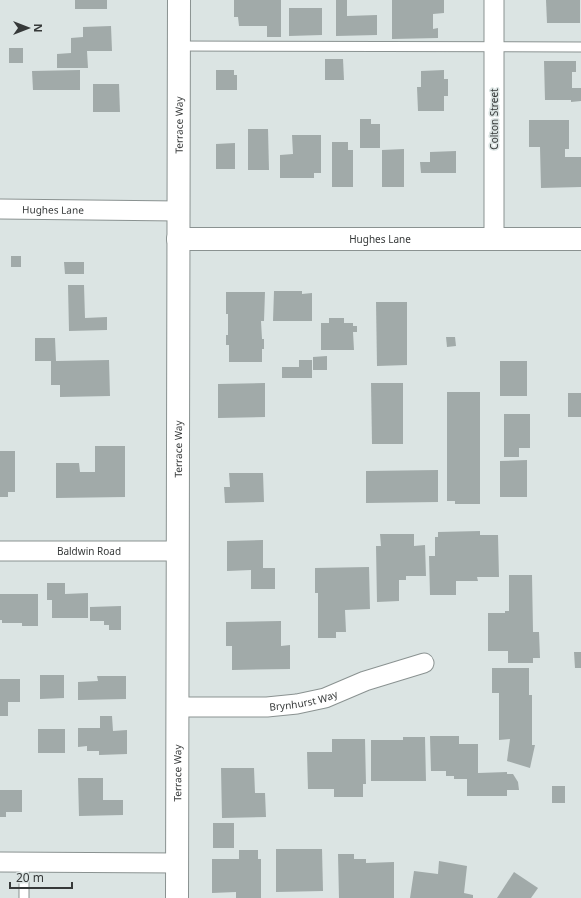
<svg xmlns="http://www.w3.org/2000/svg" width="581" height="898" font-family="'Noto Sans',sans-serif">
  <style>
    .building { fill: #a1aaa9 }
    .lines { fill: none; stroke-linecap: round; stroke-linejoin: round }
    .lane-casing { stroke: #8a9291; stroke-width: 11 }
    .street-casing { stroke: #8a9291; stroke-width: 21 }
    .secondary-casing { stroke: #8a9291; stroke-width: 24 }
    .lane { stroke: #fff; stroke-width: 9 }
    .street { stroke: #fff; stroke-width: 19 }
    .secondary { stroke: #fff; stroke-width: 22 }
    .labels { text-anchor: middle; dominant-baseline: central; stroke-width: 3; stroke-linejoin: round; paint-order: stroke }
    .street-label { font-size: 10px; fill: #363939; stroke: #dbe4e3 }
  </style>
  <rect width="100%" height="100%" fill="#dbe4e3"/>
  <g class="building">
    <rect x="75" y="0" width="32" height="9"/>
    <path d="M 234,0 L 281,0 L 281,37 L 267,37 L 267,26 L 239,26 L 238,17 L 234,17 Z"/>
    <path d="M 336,0 L 347,0 L 347,16 L 377,15 L 377,35 L 336,36 Z"/>
    <path d="M 392,0 L 444,0 L 444,13 L 433,14 L 433,29 L 438,28 L 438,38 L 392,39 Z"/>
    <path d="M 546,0 L 580,0 L 580,23 L 547,23 Z"/>
    <path d="M 289,8 L 322,8 L 322,35 L 289,36 Z"/>
    <path d="M 111,26 L 112,51 L 87,51 L 88,68 L 57,68 L 57,54 L 71,53 L 71,38 L 83,37 L 83,27 Z"/>
    <rect x="9" y="48" width="14" height="15"/>
    <path d="M 325,59 L 343,59 L 344,80 L 325,80 Z"/>
    <path d="M 544,61 L 576,61 L 576,72 L 572,72 L 572,88 L 581,88 L 581,101 L 571,102 L 571,100 L 545,100 Z"/>
    <path d="M 80,70 L 80,90 L 33,90 L 32,71 Z"/>
    <path d="M 216,70 L 234,70 L 234,75 L 237,75 L 237,90 L 216,90 Z"/>
    <path d="M 444,70 L 444,79 L 448,79 L 448,96 L 444,96 L 444,111 L 418,111 L 417,87 L 421,87 L 421,71 Z"/>
    <path d="M 93,84 L 119,84 L 120,112 L 93,112 Z"/>
    <path d="M 360,119 L 371,119 L 371,124 L 380,124 L 380,148 L 360,148 Z"/>
    <path d="M 529,120 L 569,120 L 569,149 L 565,149 L 565,157 L 581,157 L 581,187 L 541,188 L 540,147 L 529,147 Z"/>
    <path d="M 248,129 L 268,129 L 269,170 L 248,170 Z"/>
    <path d="M 292,135 L 321,135 L 321,173 L 314,173 L 314,178 L 280,178 L 280,155 L 293,154 Z"/>
    <path d="M 332,142 L 348,142 L 348,150 L 353,150 L 353,187 L 332,187 Z"/>
    <path d="M 235,143 L 235,169 L 216,169 L 216,144 Z"/>
    <path d="M 404,149 L 404,187 L 382,187 L 382,150 Z"/>
    <path d="M 456,151 L 456,173 L 421,173 L 420,162 L 430,162 L 430,152 Z"/>
    <rect x="11" y="256" width="10" height="11"/>
    <path d="M 64,262 L 84,262 L 84,274 L 65,274 Z"/>
    <path d="M 68,285 L 84,285 L 85,318 L 107,317 L 107,330 L 69,331 Z"/>
    <path d="M 274,291 L 302,291 L 302,294 L 312,293 L 312,321 L 273,321 Z"/>
    <path d="M 226,292 L 265,292 L 264,321 L 261,321 L 262,339 L 264,339 L 264,349 L 262,349 L 262,362 L 229,362 L 229,345 L 226,345 L 226,335 L 228,335 L 228,314 L 226,314 Z"/>
    <path d="M 376,302 L 407,302 L 407,365 L 377,366 Z"/>
    <path d="M 329,318 L 344,318 L 344,323 L 353,323 L 353,326 L 357,326 L 357,332 L 353,332 L 354,350 L 321,350 L 321,323 L 329,323 Z"/>
    <path d="M 446,337 L 455,337 L 456,346 L 447,347 Z"/>
    <path d="M 35,338 L 55,338 L 56,361 L 109,360 L 110,396 L 60,397 L 60,385 L 51,385 L 51,361 L 35,361 Z"/>
    <path d="M 327,356 L 327,370 L 313,370 L 313,357 Z"/>
    <path d="M 299,360 L 312,360 L 312,378 L 282,378 L 282,367 L 299,367 Z"/>
    <rect x="500" y="361" width="27" height="35"/>
    <path d="M 265,383 L 265,417 L 218,418 L 218,384 Z"/>
    <path d="M 371,383 L 403,383 L 403,444 L 372,444 Z"/>
    <path d="M 447,392 L 480,392 L 480,504 L 455,504 L 455,501 L 447,501 Z"/>
    <rect x="568" y="393" width="13" height="24"/>
    <path d="M 504,414 L 530,414 L 530,448 L 519,448 L 519,457 L 504,457 Z"/>
    <path d="M 95,446 L 125,446 L 125,497 L 56,498 L 56,463 L 79,463 L 80,472 L 95,472 Z"/>
    <path d="M 0,451 L 15,451 L 15,492 L 8,492 L 8,497 L 0,497 Z"/>
    <path d="M 527,460 L 527,497 L 500,497 L 500,461 Z"/>
    <path d="M 438,470 L 438,502 L 366,503 L 366,471 Z"/>
    <path d="M 229,473 L 263,473 L 264,502 L 225,503 L 224,487 L 230,487 Z"/>
    <path d="M 480,531 L 480,535 L 498,535 L 499,577 L 477,577 L 478,581 L 456,581 L 456,595 L 430,595 L 429,556 L 435,556 L 435,537 L 438,537 L 438,532 Z"/>
    <path d="M 380,534 L 414,534 L 414,546 L 425,545 L 426,576 L 406,576 L 406,580 L 399,580 L 399,601 L 377,602 L 376,546 L 381,546 Z"/>
    <path d="M 263,540 L 263,568 L 275,568 L 275,589 L 251,589 L 251,570 L 227,571 L 227,541 Z"/>
    <path d="M 369,567 L 370,609 L 345,610 L 346,632 L 336,632 L 336,638 L 318,638 L 318,593 L 315,593 L 315,568 Z"/>
    <path d="M 509,575 L 532,575 L 533,632 L 539,632 L 540,658 L 533,658 L 533,663 L 508,663 L 508,651 L 488,651 L 488,613 L 505,613 L 505,611 L 509,611 Z"/>
    <path d="M 47,583 L 65,583 L 65,594 L 88,593 L 88,618 L 52,618 L 52,600 L 47,600 Z"/>
    <path d="M 0,594 L 38,594 L 38,626 L 22,626 L 22,623 L 2,623 L 2,620 L 0,620 Z"/>
    <path d="M 121,606 L 121,630 L 109,630 L 109,625 L 104,625 L 104,621 L 90,621 L 90,607 Z"/>
    <path d="M 281,621 L 281,646 L 290,645 L 290,669 L 232,670 L 232,646 L 226,646 L 226,622 Z"/>
    <path d="M 574,652 L 581,652 L 581,668 L 575,668 Z"/>
    <path d="M 492,668 L 529,668 L 529,695 L 532,695 L 532,745 L 535,745 L 530,768 L 507,761 L 510,739 L 499,740 L 499,693 L 492,693 Z"/>
    <path d="M 40,675 L 64,675 L 64,698 L 40,699 Z"/>
    <path d="M 97,676 L 126,676 L 126,699 L 78,700 L 78,682 L 98,681 Z"/>
    <path d="M 0,679 L 20,679 L 20,702 L 8,702 L 8,716 L 0,716 Z"/>
    <path d="M 100,716 L 112,716 L 113,731 L 127,730 L 127,754 L 99,755 L 99,751 L 87,751 L 87,746 L 78,747 L 78,728 L 100,728 Z"/>
    <rect x="38" y="729" width="27" height="24"/>
    <path d="M 430,736 L 459,736 L 459,744 L 478,744 L 478,773 L 507,772 L 507,774 L 513,774 L 518,782 L 519,790 L 507,790 L 507,796 L 467,796 L 467,779 L 454,779 L 454,776 L 446,776 L 446,771 L 431,771 Z"/>
    <path d="M 403,737 L 425,737 L 426,781 L 371,781 L 371,740 L 403,740 Z"/>
    <path d="M 332,739 L 365,739 L 366,784 L 363,784 L 363,797 L 334,797 L 334,789 L 308,789 L 307,752 L 332,752 Z"/>
    <path d="M 221,768 L 254,768 L 255,793 L 265,793 L 266,817 L 222,818 Z"/>
    <path d="M 78,778 L 103,778 L 103,800 L 123,800 L 123,815 L 79,816 Z"/>
    <rect x="552" y="786" width="13" height="17"/>
    <path d="M 0,790 L 22,790 L 22,812 L 6,812 L 6,817 L 0,817 Z"/>
    <rect x="213" y="823" width="21" height="25"/>
    <path d="M 276,849 L 322,849 L 323,891 L 276,892 Z"/>
    <path d="M 239,850 L 258,850 L 258,859 L 261,859 L 261,898 L 236,898 L 236,892 L 212,893 L 212,859 L 239,859 Z"/>
    <path d="M 338,854 L 354,854 L 354,859 L 366,859 L 366,863 L 394,862 L 394,898 L 339,898 Z"/>
    <path d="M 439,861 L 467,866 L 464,893 L 473,895 L 473,898 L 410,898 L 414,871 L 438,874 Z"/>
    <path d="M 514,872 L 538,888 L 531,898 L 497,898 Z"/>
  </g>
  <g class="lines">
    <g class="lane-casing">
      <g id="lane">
        <path d="M 179,46 L 581,47"/>
        <path d="M 24,898 L 24,862"/>
      </g>
    </g>
    <g class="street-casing">
      <g id="street">
        <path id="s1" d="M 0,209 L 178,211"/>
        <path d="M 494,239 L 494,0"/>
        <path id="s2" d="M 0,551 L 178,551"/>
        <path id="s3" d="M 178,707 L 267,707 L 297,704 L 325,698 L 365,681 L 424,663"/>
        <path d="M 0,862 L 177,863"/>
      </g>
    </g>
    <g class="secondary-casing">
      <g id="secondary">
        <path id="s4" d="M 178,239 L 581,239"/>
        <path id="s5" d="M 177,898 L 179,0"/>
      </g>
    </g>
    <use href="#lane" class="lane"/>
    <use href="#street" class="street"/>
    <use href="#secondary" class="secondary"/>
  </g>
  <g class="labels">
    <g class="street-label">
      <text transform="translate(494 119) rotate(-90)">Colton Street</text>
      <text stroke="none"><textPath href="#s5" startOffset="773">Terrace Way</textPath></text>
      <text stroke="none"><textPath href="#s1" startOffset="53">Hughes Lane</textPath></text>
      <text stroke="none"><textPath href="#s4" startOffset="202">Hughes Lane</textPath></text>
      <text stroke="none"><textPath href="#s5" startOffset="449">Terrace Way</textPath></text>
      <text stroke="none"><textPath href="#s2" startOffset="89">Baldwin Road</textPath></text>
      <text stroke="none"><textPath href="#s3" startOffset="126">Brynhurst Way</textPath></text>
      <text stroke="none"><textPath href="#s5" startOffset="125">Terrace Way</textPath></text>
    </g>
  </g>
  <g transform="translate(28 28) rotate(90)" stroke="#dbe4e3" stroke-width="3" paint-order="stroke">
  <path d="M0-3L7 15L0 10L-7 15Z" fill="#363939"/>
  <text y="-6" font-size="11" font-weight="bold" text-anchor="middle" fill="#363939">N</text>
  </g>
  <path d="M10 882v6h62v-6" fill="none" stroke="#363939" stroke-width="2"/>
  <text x="16" y="882" font-size="12" fill="#363939" stroke="#dbe4e3" stroke-width="3" paint-order="stroke">20 m</text>
</svg>
